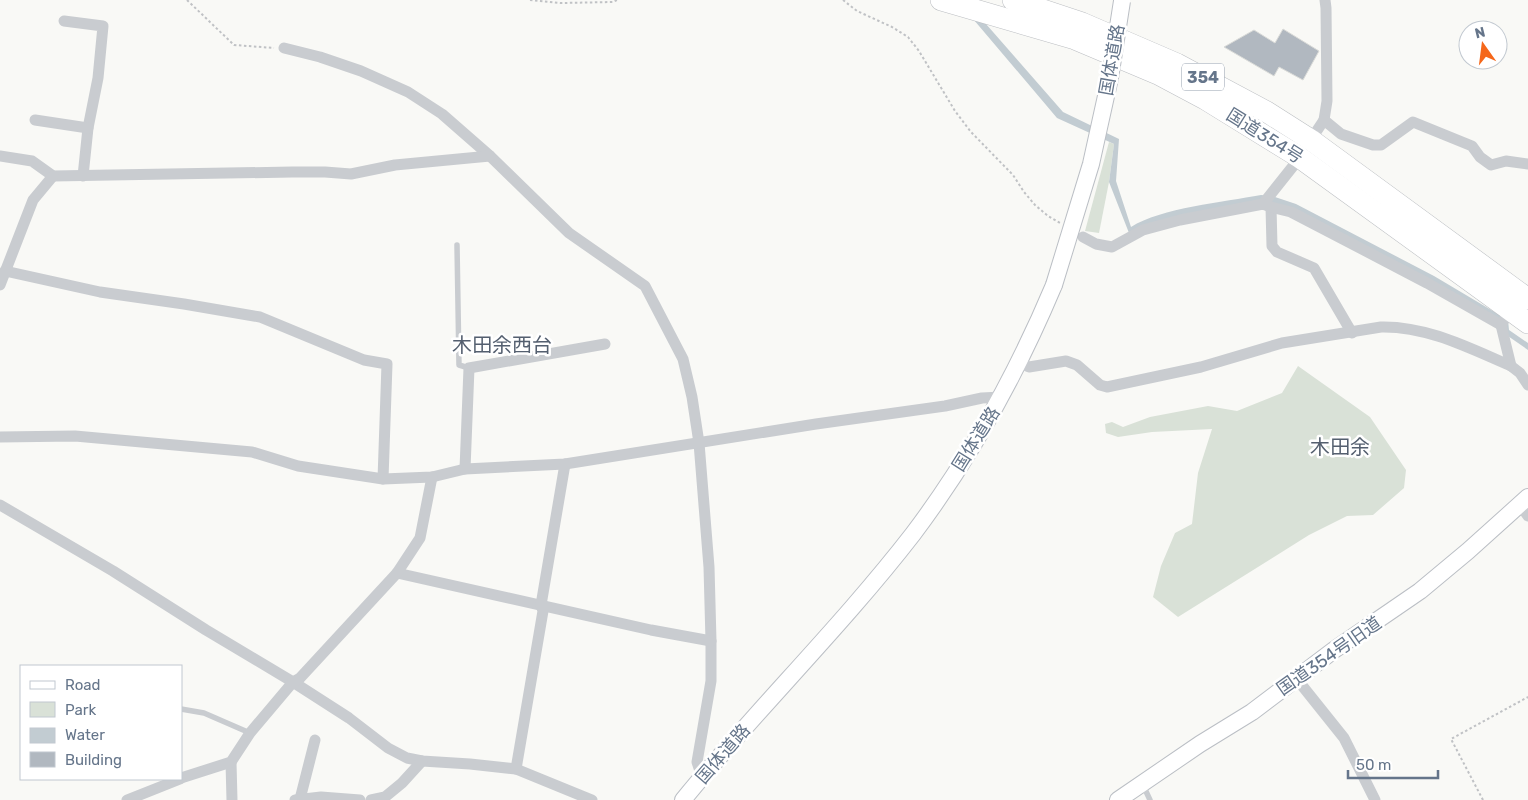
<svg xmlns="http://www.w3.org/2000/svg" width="1528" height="800" font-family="Rubik,'Noto Sans JP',sans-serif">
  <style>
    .green { fill: #d9e1d7 }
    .water { fill: #c2ccd2 }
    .building { fill: #b1b8c0; stroke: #dadbd8 }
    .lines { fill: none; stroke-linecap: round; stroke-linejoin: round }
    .secondary-casing { stroke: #bbbfc5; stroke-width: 18 }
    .highway-casing { stroke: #bbbec2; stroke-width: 22 }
    .path { stroke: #c0c2c5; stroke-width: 2; stroke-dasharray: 2.5 2.5; stroke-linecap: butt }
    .lane { stroke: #c9ccd0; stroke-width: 5.5 }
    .street { stroke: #c9ccd0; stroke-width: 11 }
    .secondary { stroke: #fff; stroke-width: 16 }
    .highway { stroke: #fff; stroke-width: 21 }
    .secondary-bridge-casing { stroke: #bbbfc5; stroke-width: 18; stroke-linecap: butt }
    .secondary-bridge { stroke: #fff; stroke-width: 16 }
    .labels { text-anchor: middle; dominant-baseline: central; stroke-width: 5; stroke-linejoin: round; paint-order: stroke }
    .shield { fill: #fff; stroke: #939ead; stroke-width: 1 }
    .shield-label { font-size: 16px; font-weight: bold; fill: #65758a }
    .street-label { font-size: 18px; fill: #65758a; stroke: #fff }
    .quarter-label { font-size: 20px; fill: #545f6f; stroke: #fff }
  </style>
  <rect width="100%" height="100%" fill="#f9f9f6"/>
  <g class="green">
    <path d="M 1109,142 L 1114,144 L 1109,182 L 1099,233 L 1085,231 Z"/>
    <path d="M 1298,366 L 1370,417 L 1406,470 L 1404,488 L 1373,515 L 1347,516 L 1309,535 L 1178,617 L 1153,597 L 1161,566 L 1175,533 L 1192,524 L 1198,473 L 1212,429 L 1152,432 L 1118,437 L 1106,433 L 1105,424 L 1112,422 L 1123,427 L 1150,417 L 1208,406 L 1237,411 L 1282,393 Z"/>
  </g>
  <path class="water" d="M 957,0 L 965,0 L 1063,112 L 1119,139 L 1116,181 L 1131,227 C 1161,208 1224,202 1261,195 L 1272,196 L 1296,204 L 1434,276 L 1508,320 L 1509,330 L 1528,343 L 1528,350 L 1505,334 L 1504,326 L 1270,202 L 1129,233 L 1109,182 L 1114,144 L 1057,118 Z"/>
  <path class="building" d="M 1283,29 L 1319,51 L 1303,80 L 1279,67 L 1274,76 L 1224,47 L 1254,30 L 1275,43 Z"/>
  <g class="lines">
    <g class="secondary-casing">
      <g id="secondary">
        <path d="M 683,800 C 757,709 841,627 913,534 C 971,457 1017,373 1054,285"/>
        <path d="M 1118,800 L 1200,744 L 1252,712 L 1334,650 L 1420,591 L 1468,551 L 1528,497"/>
      </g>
    </g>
    <g class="highway-casing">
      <g id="highway">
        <path d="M 941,0 L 1075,39 L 1158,74 L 1205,99 L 1299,157 L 1528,323"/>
        <path d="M 1013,0 L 1082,23 L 1177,64 L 1267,112 L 1311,140 L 1528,299"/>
      </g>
    </g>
    <g class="path">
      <path d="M 187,0 L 234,45 L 274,48"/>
      <path d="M 530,0 L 561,3 L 613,2 L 617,0"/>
      <path d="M 843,0 L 857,11 L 892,27 L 908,37 L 919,51 L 955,111 L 971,132 L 1013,175 L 1024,192 L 1035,205 L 1048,216 L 1060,223"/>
      <path d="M 1483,800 L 1451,739 L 1528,697"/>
    </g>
    <g class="lane">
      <path d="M 457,245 L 459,365 L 469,368"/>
      <path d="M 181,709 L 204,713 L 250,733"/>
      <path d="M 1143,785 L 1150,800"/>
    </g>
    <g class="street">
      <path d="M 64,21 L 103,26 L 98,78 L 88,128 L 83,176"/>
      <path d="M 284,48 L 320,57 L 361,71 L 408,92 L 442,114 L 490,156 L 569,233 L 645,286 L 683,359 L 692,397 L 699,443 L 709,567 L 711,641 L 711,681 L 697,762 L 702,777"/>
      <path d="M 35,120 L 88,128"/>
      <path d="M 1324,120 L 1327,101 L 1326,8 L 1325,0"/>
      <path d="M 0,156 L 32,161 L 53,176 L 292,172 L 325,172 L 351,174 L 395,165 L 490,156"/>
      <path d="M 1263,204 L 1294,165 L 1324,120 L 1341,134 L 1373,145 L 1381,145 L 1413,122 L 1472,146 L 1480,157 L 1491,165 L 1506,161 L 1528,164"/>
      <path d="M 1271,207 L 1272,246 L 1277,252 L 1314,268 L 1352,333"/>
      <path d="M 1083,237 L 1096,244 L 1112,247 L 1143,230 L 1180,220 L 1263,204 L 1271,207 L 1291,212 L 1427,283 L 1501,325"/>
      <path d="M 5,271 L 100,292 L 184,304 L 260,317 L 364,360 L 387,364 L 383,479"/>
      <path d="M 0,285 L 33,200 L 53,176"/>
      <path d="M 1504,320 L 1501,325 L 1511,366"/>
      <path d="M 1019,363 L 1029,367 L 1066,361 L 1077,365 L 1100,385 L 1107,387 L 1201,367 L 1282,343 L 1381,327 C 1427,326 1469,348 1511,366 L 1520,373 L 1528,385"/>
      <path d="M 0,437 L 75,436 L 252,452 L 298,466 L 383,479 L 432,477 L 465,469 L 565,464 L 816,424 L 945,406 L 982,398 L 1001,397"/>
      <path d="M 465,469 L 469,368 L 605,344"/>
      <path d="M 0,505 L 113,571 L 206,630 L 293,682 L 349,718 L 388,748 L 407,758 L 422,761 L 470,764 L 516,769 L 592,800"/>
      <path d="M 1520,505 L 1528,516"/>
      <path d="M 397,573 L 651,630 L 711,641"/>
      <path d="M 1296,678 L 1344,738 L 1375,800"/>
      <path d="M 231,762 L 232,800"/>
      <path d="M 516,769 L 543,611 L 541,605 L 565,464"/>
      <path d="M 181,778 L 231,762 L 250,733 L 293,682 L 300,678 L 397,573 L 420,538 L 432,477"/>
      <path d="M 300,799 L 315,740"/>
      <path d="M 127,800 L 180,779"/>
      <path d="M 295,800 L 321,797 L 360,800"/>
      <path d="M 371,800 L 385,797 L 402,783 L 422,761"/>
    </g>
    <use href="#secondary" class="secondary"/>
    <use href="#highway" class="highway"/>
    <g class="secondary-bridge-casing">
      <path id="secondary-bridge" d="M 1054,285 L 1091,164 L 1110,78 L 1122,1"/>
    </g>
    <use href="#secondary-bridge" class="secondary-bridge"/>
  </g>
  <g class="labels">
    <rect class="shield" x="1182" y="63.5" width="42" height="27" rx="4"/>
    <g class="shield-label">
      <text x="1203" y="77">354</text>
    </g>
    <g class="street-label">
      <text transform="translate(1112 60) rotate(-80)">国体道路</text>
      <text transform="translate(1265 136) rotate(32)">国道354号</text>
      <text transform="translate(976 439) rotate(-58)">国体道路</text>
      <text transform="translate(1329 656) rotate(-35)">国道354号旧道</text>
      <text transform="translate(723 754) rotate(-49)">国体道路</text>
    </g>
    <g class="quarter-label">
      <text x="502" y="345">木田余西台</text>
      <text x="1340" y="447">木田余</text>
    </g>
  </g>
  <rect x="20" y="665" width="162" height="115" fill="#ffffff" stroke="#c1c8d0"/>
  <rect x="30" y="681" width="25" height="8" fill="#ffffff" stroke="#c1c8d0"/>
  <text x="65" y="690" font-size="15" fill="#65758a">Road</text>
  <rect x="30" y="702" width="25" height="15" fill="#d9e1d7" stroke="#c1c8d0"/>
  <text x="65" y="715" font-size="15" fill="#65758a">Park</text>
  <rect x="30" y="728" width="25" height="15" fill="#c2ccd2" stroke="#c1c8d0"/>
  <text x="65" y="740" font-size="15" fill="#65758a">Water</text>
  <rect x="30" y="752" width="25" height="15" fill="#b1b8c0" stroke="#c1c8d0"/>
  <text x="65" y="765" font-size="15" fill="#65758a">Building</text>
  <g transform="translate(1483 45) rotate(346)"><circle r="24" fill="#ffffff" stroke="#c1c8d0"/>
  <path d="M0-4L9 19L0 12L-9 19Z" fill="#f5671a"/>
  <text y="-8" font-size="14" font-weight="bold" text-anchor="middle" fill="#65758a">N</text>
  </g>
  <path d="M1348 770v8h90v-8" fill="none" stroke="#65758a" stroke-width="2.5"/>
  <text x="1356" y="770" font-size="15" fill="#65758a" stroke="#ffffff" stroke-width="4" paint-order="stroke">50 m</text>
</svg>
